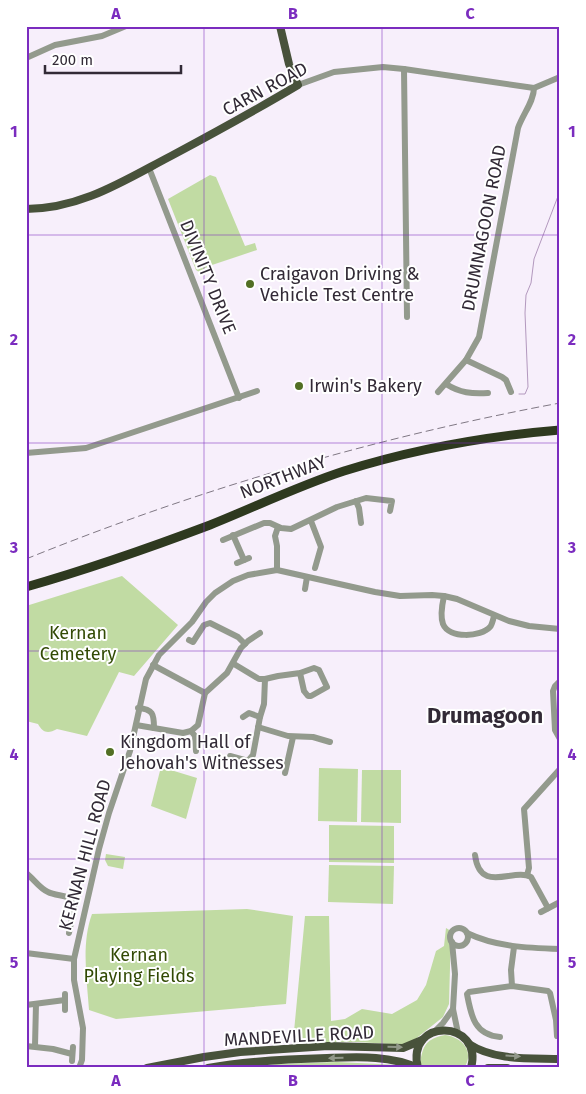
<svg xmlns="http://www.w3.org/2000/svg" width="586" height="1094" font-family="'Fira Sans',sans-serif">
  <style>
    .green { fill: #c1dba3 }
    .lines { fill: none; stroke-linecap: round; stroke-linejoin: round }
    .stream { stroke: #b398be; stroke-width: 1 }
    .minor { stroke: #939a8d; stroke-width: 6 }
    .major { stroke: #48523b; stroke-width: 8 }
    .highway { stroke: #2e391f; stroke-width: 9 }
    .rail { stroke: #807884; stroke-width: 1; stroke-dasharray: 8 4; stroke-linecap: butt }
    .oneway { fill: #919789 }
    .grid { fill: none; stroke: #7b2cbf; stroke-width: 1; stroke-opacity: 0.55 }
    .poi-dot { fill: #526f24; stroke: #fff; stroke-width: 2 }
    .labels { text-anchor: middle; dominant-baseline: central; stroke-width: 4; stroke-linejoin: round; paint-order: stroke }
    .street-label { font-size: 18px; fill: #322a36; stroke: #fff }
    .poi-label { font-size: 18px; fill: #322a36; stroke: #fff; text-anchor: start }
    .park-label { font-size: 18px; fill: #324a04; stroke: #fff }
    .district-label { font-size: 22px; font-weight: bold; fill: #322a36; stroke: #fff }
    .neatline { fill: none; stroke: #7b2cbf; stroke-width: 2 }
    .grid-label { font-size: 16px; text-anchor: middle; font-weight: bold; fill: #7b2cbf }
  </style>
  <rect width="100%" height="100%" fill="#f7effb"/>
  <g class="green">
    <path d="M 210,175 L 216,177 L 245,246 L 255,243 L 257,250 L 209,266 L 199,272 L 196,270 L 168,199 Z"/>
    <path d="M 122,576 L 178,625 L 134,676 L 119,672 L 87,736 L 57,729 C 48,734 43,733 38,724 L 26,721 L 26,606 Z"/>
    <path d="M 161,767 L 197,778 L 186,819 L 151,806 Z"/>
    <path d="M 319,768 L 358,769 L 357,822 L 318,821 Z"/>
    <path d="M 362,770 L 401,770 L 401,823 L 361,822 Z"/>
    <path d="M 329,825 L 394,826 L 394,863 L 329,862 Z"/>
    <path d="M 106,854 L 125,857 L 123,869 L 108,866 L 105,860 Z"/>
    <path d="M 329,865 L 394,866 L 393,904 L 328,902 Z"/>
    <path d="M 247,909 L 293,916 L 286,1004 L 116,1019 L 89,1010 C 87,980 81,944 92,914 Z"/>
    <path d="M 305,916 L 329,916 L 331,1021 L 345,1019 L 362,1009 L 392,1014 L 417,1000 L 426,985 L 436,951 L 444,946 L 446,928 L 451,931 L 449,1004 L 443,1017 L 408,1045 L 357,1042 L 293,1042 Z"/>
    <path d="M 445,1035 C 462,1037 475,1052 464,1068 L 424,1068 L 420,1063 C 423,1045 426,1039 445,1035 Z"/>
    <path d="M 337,1062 L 399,1065 L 406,1068 L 249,1068 L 277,1064 Z"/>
  </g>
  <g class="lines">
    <path class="stream" d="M 519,394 L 525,394 L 528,387 L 525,313 L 526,295 L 531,283 L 534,259 L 560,191"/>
    <g class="minor">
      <path d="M 26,58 L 55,45 L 102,36 L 126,26"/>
      <path d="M 404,69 L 407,317"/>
      <path d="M 298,85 L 334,72 L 383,67 L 404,69 L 534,88 L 560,77"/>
      <path d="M 149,168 L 239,398"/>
      <path d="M 466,360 L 502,377 L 506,380 L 511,392"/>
      <path d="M 446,384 C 460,393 472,394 488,393"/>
      <path d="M 438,392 L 466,360 L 479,337 L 518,128 C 523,114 534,101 534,88"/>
      <path d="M 26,453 L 86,448 L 257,391"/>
      <path d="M 356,501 L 359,508 L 361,523"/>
      <path d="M 311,521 L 321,547 L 315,568"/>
      <path d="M 233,535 L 244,560"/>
      <path d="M 223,540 L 264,523 L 270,523 L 281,528 L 291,529 L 337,507 L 366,498 L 392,501 L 390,511"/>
      <path d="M 237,563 L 249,558"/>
      <path d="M 277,570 L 277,546 L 275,536 L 278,527"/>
      <path d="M 305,589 L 307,577"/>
      <path d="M 444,596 C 442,605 440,616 443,624 C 449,639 481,637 490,627 C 492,625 493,620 494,616"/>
      <path d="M 189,640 L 193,642 L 204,625 L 210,623 L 238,637 L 245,644"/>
      <path d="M 153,665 L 205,693"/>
      <path d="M 265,679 L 278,676 L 300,673 L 314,668 L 319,670 L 327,687 L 311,696 L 308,696 L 304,691 L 300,673"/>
      <path d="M 560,681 L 555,686 L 553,691 L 555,730 L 560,739"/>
      <path d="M 138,708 C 153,709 154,714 154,728"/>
      <path d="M 243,717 L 249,713 L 260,717"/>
      <path d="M 136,725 L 183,733 L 191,731 L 198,725 L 205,693 L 227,673 L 241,648 L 248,641 L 260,633"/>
      <path d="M 258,727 L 288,736 L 313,737 L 330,742"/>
      <path d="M 191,731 L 195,736 L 196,751"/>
      <path d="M 230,756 L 248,761 L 253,755 L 260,717 L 264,704 L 265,679 L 259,679 L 234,664"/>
      <path d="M 285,773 L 293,737"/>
      <path d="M 475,855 C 480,895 514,867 531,877 L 548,908"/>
      <path d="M 26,873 C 34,879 39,888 48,892 C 56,896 68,895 75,901 L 69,933"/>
      <path d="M 527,875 L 529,868 L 524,809 L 560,769"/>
      <path d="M 541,912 L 560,902"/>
      <circle cx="459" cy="937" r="9"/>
      <path d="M 467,933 C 496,947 528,948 560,949"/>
      <path d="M 452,942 L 455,974 L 453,1009 L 458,1033"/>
      <path d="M 26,953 L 74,959"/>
      <path d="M 512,986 L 511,970 L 514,947"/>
      <path d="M 26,1005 L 65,1000"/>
      <path d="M 65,1010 L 65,994"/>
      <path d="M 434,1032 L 443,1023 L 453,1009"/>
      <path d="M 500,1037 C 474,1035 471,1015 467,994 L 469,992 L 512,986 L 548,991 L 550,993 L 556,1020 L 557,1036"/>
      <path d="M 26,1046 L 53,1049 L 72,1054"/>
      <path d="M 35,1046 L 36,1004"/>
      <path d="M 72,1061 L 73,1047"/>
      <path d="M 79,1068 L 82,1060 L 83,1028 L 74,980 L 74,959 L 99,849 L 109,813 L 130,751 L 146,679 L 159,655 L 192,622 L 206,602 L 215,593 L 233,581 L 248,575 L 277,570 L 375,592 L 400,596 L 432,595 L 444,596 L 457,599 L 509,621 L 529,626 L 560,629"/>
    </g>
    <g class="major">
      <path d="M 26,209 C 81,209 125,180 171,156 C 214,133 256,110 298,85 L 289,64 L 280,26"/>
      <path d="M 469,1044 C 495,1061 530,1058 560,1059"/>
      <path d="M 147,1068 L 204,1057 L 240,1052 L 328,1046 L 403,1048 L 422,1040"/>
      <path d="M 208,1068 C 247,1061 287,1059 327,1058 C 357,1057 390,1055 418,1068"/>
      <path d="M 418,1068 C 405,1017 484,1019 471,1068"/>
      <path d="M 488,1068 L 507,1068"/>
    </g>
    <path class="highway" d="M 26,587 C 89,569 149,548 210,525 C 255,507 298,486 344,471 C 414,449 487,436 560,430"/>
    <path class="rail" d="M 26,559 C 199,489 377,437 560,403"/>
  </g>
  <defs><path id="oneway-solid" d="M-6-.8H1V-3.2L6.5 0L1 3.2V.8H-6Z" transform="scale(1.25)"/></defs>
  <g class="oneway">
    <use href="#oneway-solid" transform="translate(395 1047) rotate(1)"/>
    <use href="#oneway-solid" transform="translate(513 1056) rotate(3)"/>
    <use href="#oneway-solid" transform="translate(336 1058) rotate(179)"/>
  </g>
  <path class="grid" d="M 204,26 L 204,1068M 382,26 L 382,1068M 26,235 L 560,235M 26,443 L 560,443M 26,651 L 560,651M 26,859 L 560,859"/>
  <g class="poi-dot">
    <circle cx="250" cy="284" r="5"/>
    <circle cx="299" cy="386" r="5"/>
    <circle cx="110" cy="752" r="5"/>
  </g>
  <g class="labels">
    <g class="street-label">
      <text transform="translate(265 89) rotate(-28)">CARN ROAD</text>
      <text transform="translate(484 228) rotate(-79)">DRUMNAGOON ROAD</text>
      <text transform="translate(208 277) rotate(68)">DIVINITY DRIVE</text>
      <text transform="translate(283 477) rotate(-21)">NORTHWAY</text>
      <text transform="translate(85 855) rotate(-75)">KERNAN HILL ROAD</text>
      <text transform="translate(299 1036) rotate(-3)">MANDEVILLE ROAD</text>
    </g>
    <g class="poi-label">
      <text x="260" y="274">Craigavon Driving &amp;<tspan x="260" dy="21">Vehicle Test Centre</tspan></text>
      <text x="309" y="386">Irwin's Bakery</text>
      <text x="120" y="742">Kingdom Hall of<tspan x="120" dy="21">Jehovah's Witnesses</tspan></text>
    </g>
    <g class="park-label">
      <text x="78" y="633">Kernan<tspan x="78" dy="21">Cemetery</tspan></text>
      <text x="139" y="955">Kernan<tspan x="139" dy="21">Playing Fields</tspan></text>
    </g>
    <g class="district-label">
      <text x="485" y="715">Drumagoon</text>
    </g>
  </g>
  <rect width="586" height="1094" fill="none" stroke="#ffffff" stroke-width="55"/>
  <path d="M45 65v8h136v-8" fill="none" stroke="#322a36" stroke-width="2.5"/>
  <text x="52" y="65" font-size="15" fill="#322a36" stroke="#ffffff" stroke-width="4" paint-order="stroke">200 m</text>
  <rect x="28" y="28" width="530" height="1038" class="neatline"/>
  <g class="grid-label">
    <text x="116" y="19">A</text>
    <text x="293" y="19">B</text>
    <text x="470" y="19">C</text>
    <text x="14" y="137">1</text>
    <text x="572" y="137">1</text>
    <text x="14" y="345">2</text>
    <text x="572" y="345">2</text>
    <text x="14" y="553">3</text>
    <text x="572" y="553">3</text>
    <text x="14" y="760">4</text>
    <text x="572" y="760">4</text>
    <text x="14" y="968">5</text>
    <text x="572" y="968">5</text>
    <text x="116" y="1086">A</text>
    <text x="293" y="1086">B</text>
    <text x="470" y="1086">C</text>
  </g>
</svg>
